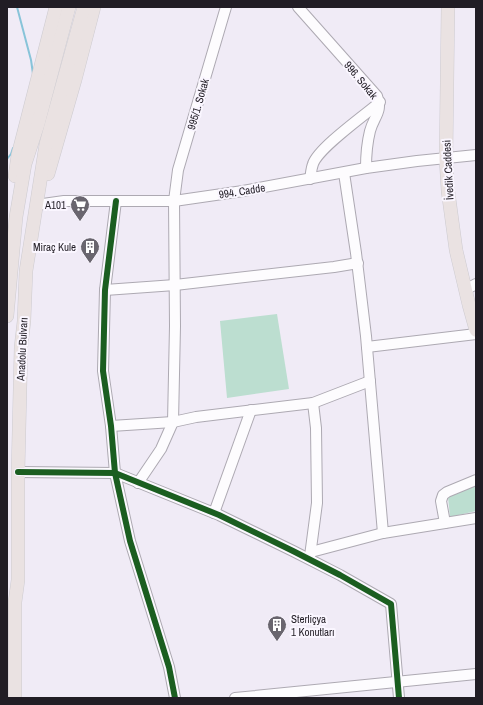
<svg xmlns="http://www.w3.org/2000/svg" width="483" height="705" font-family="'Archivo Narrow',sans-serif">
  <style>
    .green { fill: #bcded0 }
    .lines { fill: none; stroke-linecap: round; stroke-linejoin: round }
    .stream { stroke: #88c4d9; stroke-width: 2 }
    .minor-casing { stroke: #ada9b2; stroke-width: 12 }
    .major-casing { stroke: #cdcbd0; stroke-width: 14 }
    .minor { stroke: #fdfcfe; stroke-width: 10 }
    .major { stroke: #eae2e2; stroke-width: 13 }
    .cycleway-casing { stroke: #faf6ff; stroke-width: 8 }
    .cycleway { stroke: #1b5e20; stroke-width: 6 }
    .labels { text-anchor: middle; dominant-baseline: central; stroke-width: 4; stroke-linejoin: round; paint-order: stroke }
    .street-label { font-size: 11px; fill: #211d25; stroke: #faf6ff }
    .poi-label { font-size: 11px; fill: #211d25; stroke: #faf6ff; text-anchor: end }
  </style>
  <rect width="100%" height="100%" fill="#f0ebf6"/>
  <g class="green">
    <path d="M 277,314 L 289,389 L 227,398 L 220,321 Z"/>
    <path d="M 476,486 L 476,511 L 450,517 L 448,497 Z"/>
  </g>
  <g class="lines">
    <g class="stream">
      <path d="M 17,7 L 31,60 L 33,74"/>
      <path d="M 7,159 L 11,154 L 13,148"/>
    </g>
    <g class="minor-casing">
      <g id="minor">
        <path d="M 298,7 L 377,96 C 383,112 374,116 370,131 C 367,143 366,156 366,168"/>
        <path d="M 344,173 L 356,253 L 366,336 L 383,533"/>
        <path d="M 310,179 C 311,175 311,169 313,164 C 318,148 365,115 380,102"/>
        <path d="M 116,201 L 105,290 L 103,371 L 111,426 L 115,473 L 130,541 L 169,667 L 175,698"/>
        <path d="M 36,205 L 64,201 L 174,201 L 243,191 L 366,168 L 417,161 L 476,155"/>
        <path d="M 105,290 L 175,285 L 334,267 L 358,263"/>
        <path d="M 465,290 L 476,284"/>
        <path d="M 367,347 L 476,334"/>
        <path d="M 111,426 L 173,422 L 196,417 L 313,403 L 370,381"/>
        <path d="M 18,472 L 115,473 L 219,515 L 293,551 L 340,575 L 391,604 L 399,698"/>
        <path d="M 138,483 L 161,449 L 173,422 L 175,326 L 174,201 L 178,170 L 226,7"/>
        <path d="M 214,513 L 251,410"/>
        <path d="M 445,523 L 441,501 L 443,495 L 447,492 L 476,480"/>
        <path d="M 311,552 L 383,533 L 476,518"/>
        <path d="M 310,556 L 317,503 L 316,428 L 313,403"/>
        <path d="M 235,698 L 476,674"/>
      </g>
    </g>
    <g class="major-casing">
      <g id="major">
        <path d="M 448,7 L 446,159 L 448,191 L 456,250 L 469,305 L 476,330"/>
        <path d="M 48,174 L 75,80 L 94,7"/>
        <path d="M 15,176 L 18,155 L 56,7"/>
        <path d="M 7,316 L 16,217 L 25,164 L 38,124 L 69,7"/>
        <path d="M 15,698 L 15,602 L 18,580 L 18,472 L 21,347 L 24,321 L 26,271 L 46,144 L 84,7"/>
      </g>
    </g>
    <use href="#minor" class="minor"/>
    <use href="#major" class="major"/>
    <g class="cycleway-casing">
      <g id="cycleway">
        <path d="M 116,201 L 105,290 L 103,371 L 111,426 L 115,473 L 130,541 L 169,667 L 175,698"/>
        <path d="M 18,472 L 115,473 L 219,515 L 293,551 L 340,575 L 391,604 L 399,698"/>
      </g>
    </g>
    <use href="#cycleway" class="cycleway"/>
  </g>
  <defs>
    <g id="supermarket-pin" transform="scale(1)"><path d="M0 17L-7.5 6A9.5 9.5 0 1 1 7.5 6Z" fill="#69656e" stroke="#faf6ff"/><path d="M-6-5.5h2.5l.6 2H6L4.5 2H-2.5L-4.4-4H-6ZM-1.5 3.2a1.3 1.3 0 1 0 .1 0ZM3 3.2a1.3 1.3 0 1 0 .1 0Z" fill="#fff"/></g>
    <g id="building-pin" transform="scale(1)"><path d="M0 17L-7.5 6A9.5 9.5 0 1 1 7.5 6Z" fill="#69656e" stroke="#faf6ff"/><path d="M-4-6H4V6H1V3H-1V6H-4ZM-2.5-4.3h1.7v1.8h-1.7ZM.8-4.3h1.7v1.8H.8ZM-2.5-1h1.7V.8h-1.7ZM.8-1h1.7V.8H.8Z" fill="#fff"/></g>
  </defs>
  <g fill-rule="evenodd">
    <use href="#supermarket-pin" x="80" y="205"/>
    <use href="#building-pin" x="90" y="247"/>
    <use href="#building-pin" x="277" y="625"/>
  </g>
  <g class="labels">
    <g class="street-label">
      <text transform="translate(361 80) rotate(50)">996. Sokak</text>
      <text transform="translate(198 104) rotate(-74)">995/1. Sokak</text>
      <text transform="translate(448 170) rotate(-93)">İvedik Caddesi</text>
      <text transform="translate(242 191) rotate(-9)">994. Cadde</text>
      <text transform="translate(22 349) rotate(-87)">Anadolu Bulvarı</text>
    </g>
    <g class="poi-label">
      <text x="66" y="205">A101</text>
      <text x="76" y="247">Miraç Kule</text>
      <text x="291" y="619" text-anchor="start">Sterliçya<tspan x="291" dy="13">1 Konutları</tspan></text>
    </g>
  </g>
  <rect width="483" height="705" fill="none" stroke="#211d25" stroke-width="16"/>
</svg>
